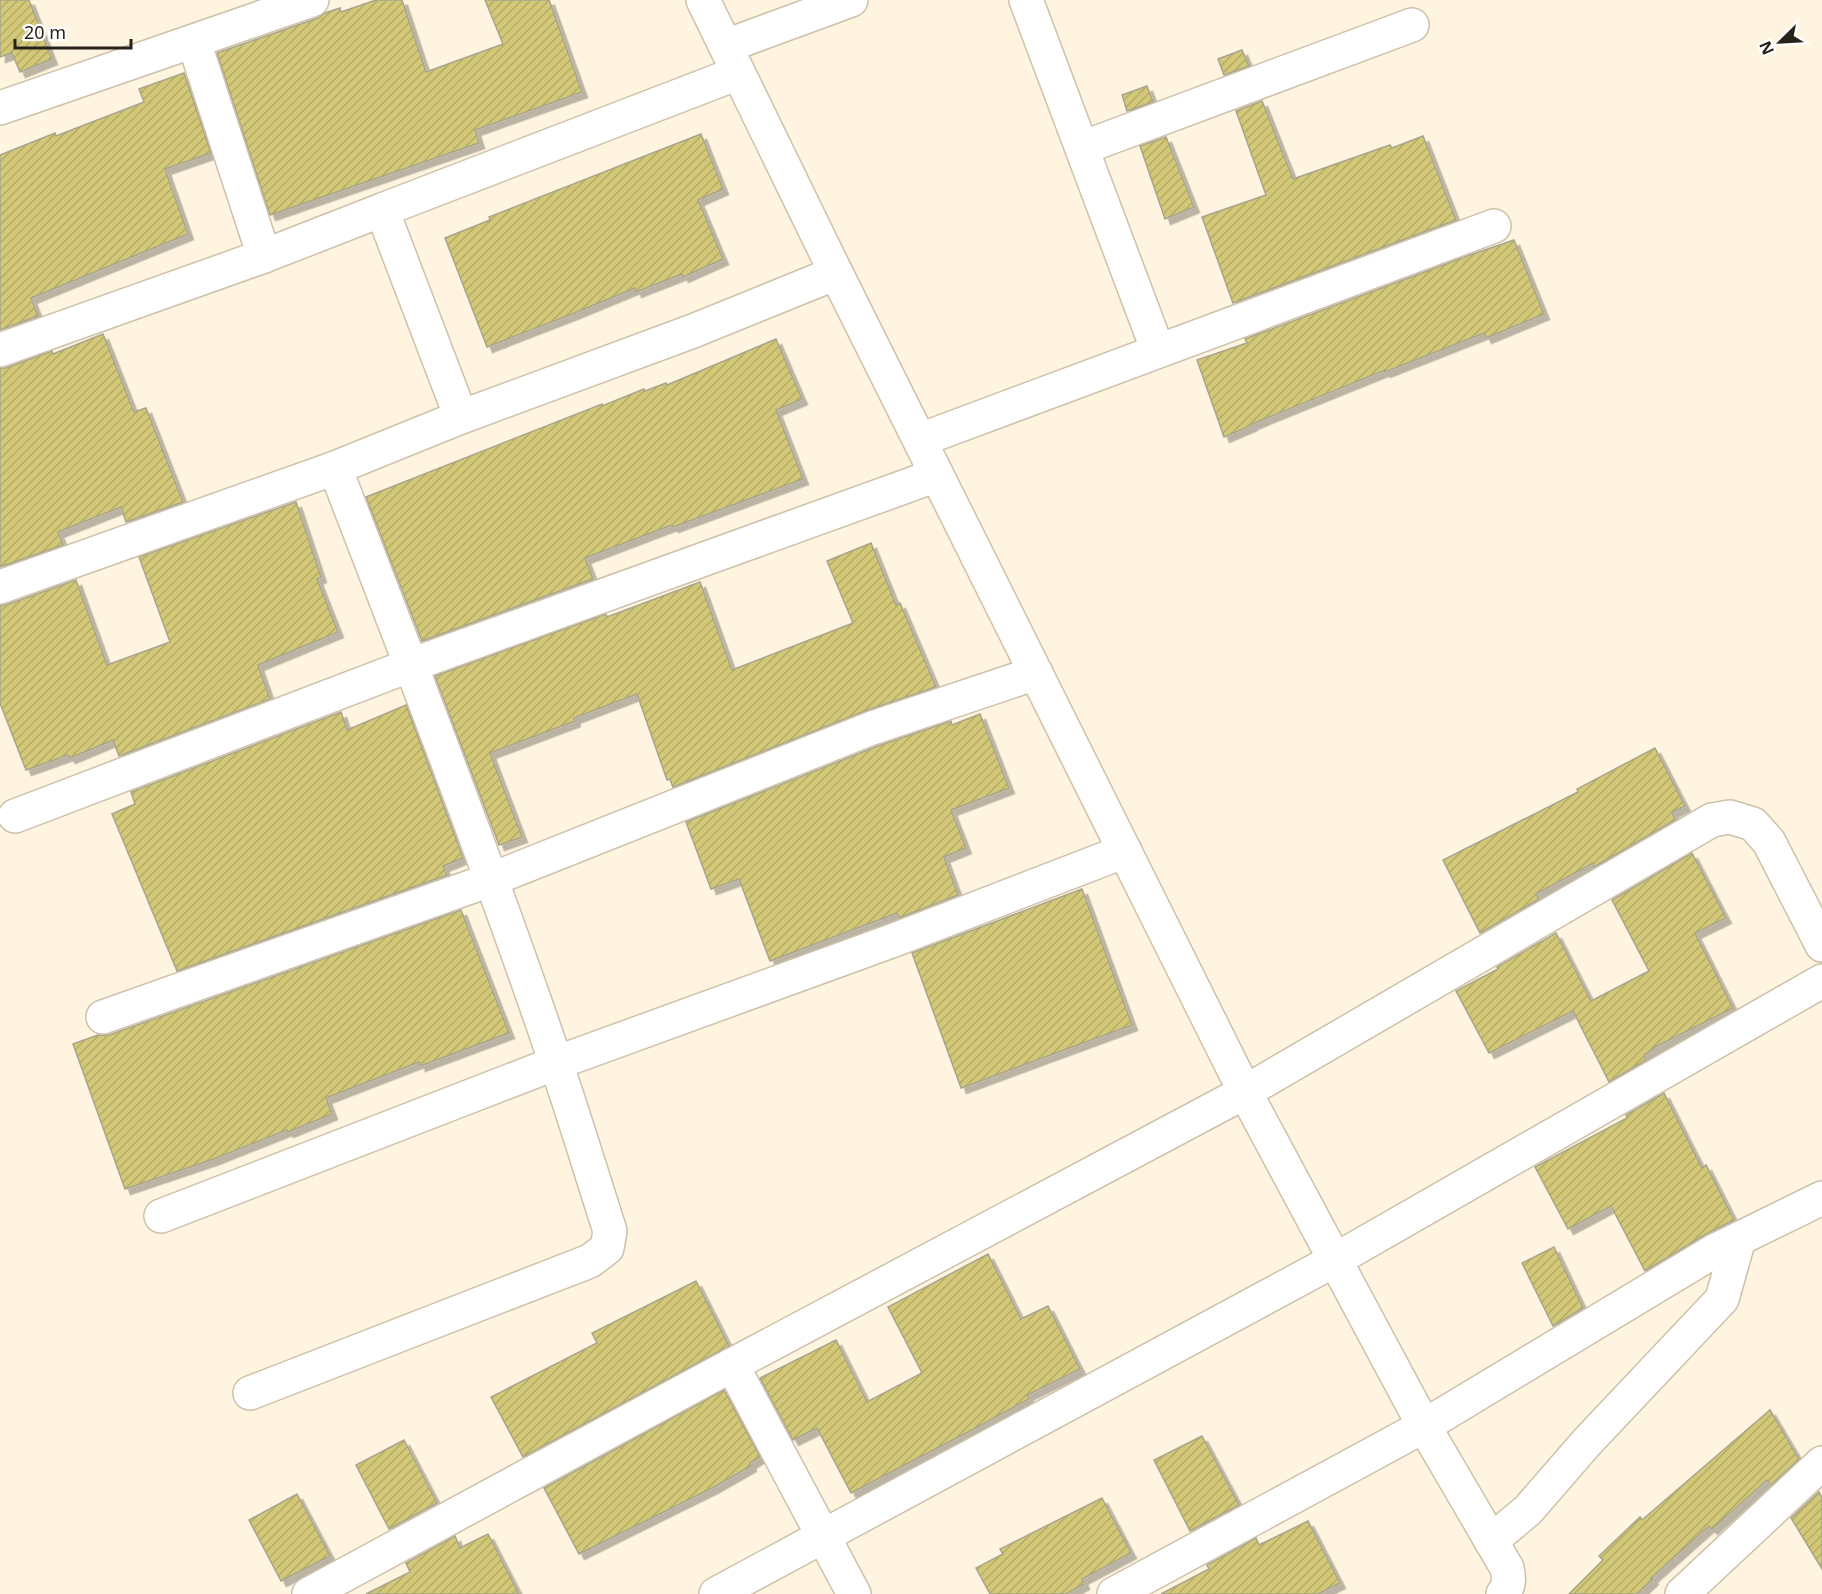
<svg xmlns="http://www.w3.org/2000/svg" width="1822" height="1594" font-family="'Noto Sans',sans-serif">
  <style>
    .building { fill: url(#building-hatch); stroke: #a8a58c; stroke-width: 1.5; filter: url(#shadow) }
    .lines { fill: none; stroke-linecap: round; stroke-linejoin: round }
    .minor-casing { stroke: #cec1aa; stroke-width: 36 }
    .minor { stroke: #fff; stroke-width: 33 }
  </style>
  <defs>
    <pattern id="building-hatch" width="6" height="6" patternUnits="userSpaceOnUse" patternTransform="scale(1.5)"><rect width="6" height="6" fill="#d2c877"/><path d="M-1 1l2-2M0 6l6-6M5 7l2-2" fill="none" stroke="#b4ac66"/></pattern>
    <filter id="shadow"><feDropShadow dx="5.5" dy="5.5" stdDeviation="0" flood-color="#0004"/></filter>
  </defs>
  <rect width="100%" height="100%" fill="#fff4e0"/>
  <g class="building">
    <path d="M 0,0 L 29,0 L 52,59 L 20,72 L 12,53 L 0,57 Z"/>
    <path d="M 376,0 L 402,0 L 426,72 L 503,44 L 485,0 L 549,0 L 582,92 L 475,130 L 479,143 L 270,215 L 217,53 L 318,18 L 325,13 L 340,8 L 341,12 Z"/>
    <path d="M 1242,50 L 1249,66 L 1224,75 L 1218,59 Z"/>
    <path d="M 184,73 L 211,153 L 165,169 L 188,234 L 31,298 L 38,316 L 0,330 L 0,155 L 55,133 L 56,136 L 144,102 L 139,89 Z"/>
    <path d="M 1147,86 L 1153,102 L 1127,111 L 1122,95 Z"/>
    <path d="M 1262,101 L 1293,179 L 1390,145 L 1392,148 L 1423,136 L 1456,220 L 1233,303 L 1202,217 L 1266,195 L 1236,111 Z"/>
    <path d="M 701,134 L 723,189 L 698,200 L 723,259 L 683,277 L 682,274 L 636,292 L 635,288 L 572,314 L 487,347 L 445,238 L 490,220 L 489,217 Z"/>
    <path d="M 1166,137 L 1194,207 L 1165,219 L 1140,146 Z"/>
    <path d="M 1514,240 L 1544,314 L 1486,338 L 1484,333 L 1385,372 L 1385,370 L 1252,424 L 1252,425 L 1224,437 L 1197,360 L 1247,343 L 1245,339 L 1470,255 Z"/>
    <path d="M 103,334 L 134,412 L 146,408 L 183,502 L 126,522 L 121,507 L 58,532 L 63,545 L 0,567 L 0,368 L 6,368 L 52,351 L 53,354 Z"/>
    <path d="M 776,339 L 802,399 L 776,410 L 803,479 L 673,527 L 672,525 L 585,558 L 593,579 L 422,641 L 366,497 L 602,404 L 602,406 L 644,389 L 645,391 L 666,383 L 667,385 Z"/>
    <path d="M 296,502 L 321,577 L 317,579 L 338,632 L 258,665 L 270,699 L 119,756 L 113,740 L 70,758 L 68,755 L 26,770 L 0,703 L 0,605 L 6,605 L 76,580 L 107,665 L 170,642 L 139,557 Z"/>
    <path d="M 871,543 L 896,605 L 900,603 L 936,687 L 865,711 L 673,787 L 670,779 L 667,780 L 637,694 L 574,718 L 575,721 L 490,753 L 522,837 L 499,845 L 435,676 L 606,614 L 607,617 L 700,582 L 732,670 L 853,623 L 827,561 Z"/>
    <path d="M 406,705 L 463,858 L 443,866 L 447,875 L 177,971 L 112,814 L 135,804 L 131,792 L 341,712 L 347,730 Z"/>
    <path d="M 980,714 L 1009,788 L 951,810 L 966,848 L 944,857 L 958,895 L 899,918 L 897,913 L 770,961 L 739,879 L 711,889 L 686,822 L 878,746 L 951,721 L 952,725 Z"/>
    <path d="M 1655,748 L 1685,806 L 1672,812 L 1675,820 L 1594,867 L 1593,863 L 1536,894 L 1539,899 L 1480,933 L 1443,860 L 1578,792 L 1577,789 Z"/>
    <path d="M 1692,853 L 1726,918 L 1695,933 L 1733,1008 L 1653,1048 L 1654,1049 L 1644,1055 L 1646,1060 L 1609,1082 L 1573,1011 L 1489,1053 L 1456,991 L 1498,969 L 1497,967 L 1556,933 L 1591,1001 L 1649,971 L 1612,900 Z"/>
    <path d="M 1082,889 L 1132,1025 L 961,1088 L 912,953 Z"/>
    <path d="M 461,910 L 509,1033 L 420,1066 L 419,1062 L 326,1098 L 332,1114 L 288,1132 L 287,1130 L 214,1159 L 125,1189 L 73,1044 L 98,1035 L 109,1035 Z"/>
    <path d="M 1664,1093 L 1702,1168 L 1706,1165 L 1734,1220 L 1706,1234 L 1645,1271 L 1611,1206 L 1568,1229 L 1535,1167 L 1627,1118 L 1626,1115 Z"/>
    <path d="M 1554,1247 L 1583,1308 L 1553,1326 L 1522,1263 Z"/>
    <path d="M 988,1254 L 1021,1319 L 1048,1306 L 1080,1369 L 1027,1395 L 1029,1399 L 970,1431 L 851,1493 L 817,1428 L 793,1440 L 760,1378 L 836,1340 L 867,1402 L 922,1373 L 888,1307 Z"/>
    <path d="M 696,1281 L 729,1346 L 523,1457 L 491,1397 L 597,1343 L 592,1333 Z"/>
    <path d="M 724,1390 L 760,1457 L 750,1463 L 751,1466 L 714,1487 L 579,1554 L 544,1488 Z"/>
    <path d="M 1770,1410 L 1799,1459 L 1771,1485 L 1767,1480 L 1712,1529 L 1709,1526 L 1651,1578 L 1653,1579 L 1637,1594 L 1569,1594 L 1603,1560 L 1599,1556 L 1640,1517 L 1642,1520 Z"/>
    <path d="M 1202,1436 L 1239,1505 L 1190,1531 L 1154,1460 Z"/>
    <path d="M 404,1440 L 437,1503 L 389,1529 L 356,1465 Z"/>
    <path d="M 1819,1492 L 1822,1498 L 1822,1569 L 1791,1518 Z"/>
    <path d="M 297,1494 L 330,1556 L 281,1581 L 249,1520 Z"/>
    <path d="M 1102,1498 L 1131,1553 L 1082,1579 L 1084,1584 L 1066,1594 L 990,1594 L 976,1568 L 1003,1554 L 1000,1549 Z"/>
    <path d="M 1308,1521 L 1340,1583 L 1318,1594 L 1161,1594 L 1209,1569 L 1207,1565 L 1256,1538 L 1259,1545 Z"/>
    <path d="M 488,1534 L 519,1594 L 366,1594 L 410,1572 L 406,1563 L 455,1536 L 460,1548 Z"/>
  </g>
  <g class="lines">
    <g class="minor-casing">
      <g id="minor">
        <path d="M 703,0 L 836,273 L 1245,1092 L 1424,1426 L 1507,1568 C 1509,1578 1510,1585 1503,1594"/>
        <path d="M 1026,0 L 1158,351"/>
        <path d="M 194,42 L 264,256"/>
        <path d="M 726,46 L 851,0"/>
        <path d="M 0,108 L 312,0"/>
        <path d="M 1082,148 L 1412,25"/>
        <path d="M 382,210 L 738,73"/>
        <path d="M 0,350 L 264,256 L 382,210 L 461,417"/>
        <path d="M 920,440 L 1494,226"/>
        <path d="M 0,587 L 335,468 L 461,417 L 693,331 L 836,273"/>
        <path d="M 15,816 L 411,665 L 937,475"/>
        <path d="M 103,1017 L 490,880 L 872,728 L 1036,673"/>
        <path d="M 161,1216 L 556,1063 L 894,940 L 1125,851"/>
        <path d="M 732,1365 L 1245,1092 L 1712,820 L 1730,817 L 1753,824 L 1769,842 L 1822,945"/>
        <path d="M 250,1393 L 590,1261 L 607,1248 L 610,1231 C 592,1175 575,1119 556,1063 C 488,863 411,665 335,468"/>
        <path d="M 1491,1541 L 1528,1510 L 1587,1442 L 1722,1299 L 1739,1239"/>
        <path d="M 309,1594 L 732,1365 L 854,1594"/>
        <path d="M 716,1594 L 1335,1260 L 1822,981"/>
        <path d="M 1114,1594 L 1424,1426 L 1716,1250 L 1822,1198"/>
        <path d="M 1682,1594 L 1822,1463"/>
      </g>
    </g>
    <use href="#minor" class="minor"/>
  </g>
  <g transform="translate(1780 42) rotate(246)" stroke="#ffffff" stroke-width="4.5" paint-order="stroke">
  <path d="M0-4.5L10 22L0 15L-10 22Z" fill="#28231a"/>
  <text y="-9" font-size="16" font-weight="bold" text-anchor="middle" fill="#28231a">N</text>
  </g>
  <path d="M15 39v9h116v-9" fill="none" stroke="#28231a" stroke-width="3"/>
  <text x="24" y="39" font-size="18" fill="#28231a" stroke="#ffffff" stroke-width="4.5" paint-order="stroke">20 m</text>
</svg>
